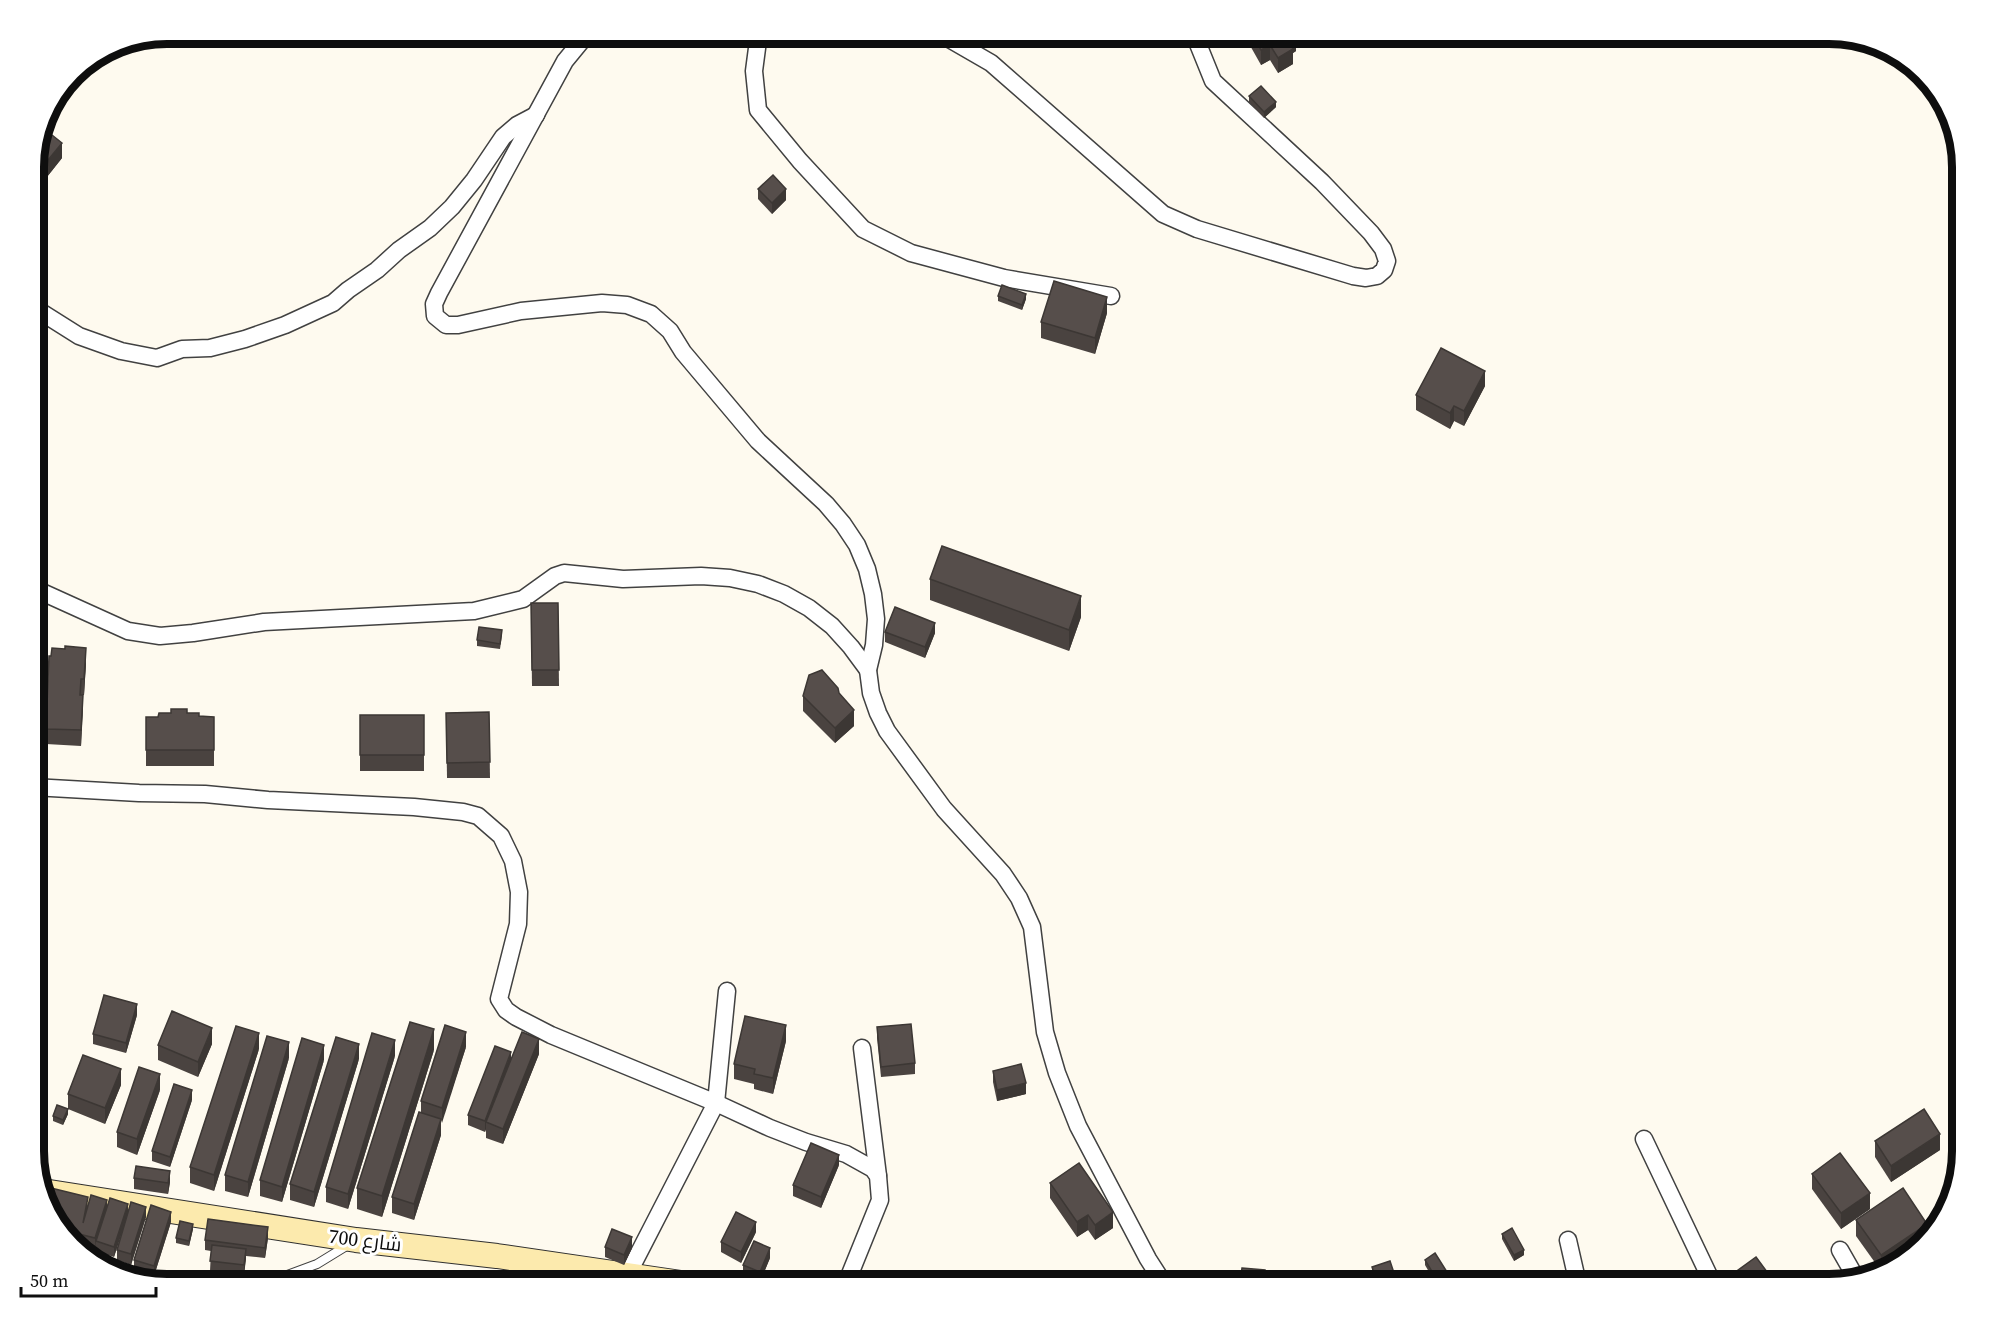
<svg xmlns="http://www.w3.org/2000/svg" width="1996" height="1317" font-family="'Source Serif 4',Cairo,serif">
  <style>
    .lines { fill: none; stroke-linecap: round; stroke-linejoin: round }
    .service-casing { stroke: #414141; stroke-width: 10 }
    .minor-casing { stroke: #414141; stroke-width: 19 }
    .secondary-casing { stroke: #303030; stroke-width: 26 }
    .service { stroke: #fff; stroke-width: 8 }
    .minor { stroke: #fff; stroke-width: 16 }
    .secondary { stroke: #fceaad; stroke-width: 24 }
    .wall { fill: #4a4340 }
    .shaded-wall { fill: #3c3734 }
    .building { fill: #564e4b; stroke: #3c3734; stroke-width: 1.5 }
    .labels { text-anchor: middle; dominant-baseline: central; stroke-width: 6; stroke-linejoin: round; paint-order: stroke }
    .street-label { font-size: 20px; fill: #0e0e0e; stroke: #fff }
    .rim { fill: none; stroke: #0e0e0e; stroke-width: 8 }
  </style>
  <rect width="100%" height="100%" fill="#fefaef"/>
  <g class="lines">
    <g class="service-casing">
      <path id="service" d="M 263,1284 L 317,1264 L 348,1245"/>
    </g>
    <g class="minor-casing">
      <g id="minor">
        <path d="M 588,33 L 565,61 L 439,293 L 434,304 L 435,316 L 446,325 L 458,325 L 521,311 L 602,303 L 627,305 L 651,314 L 670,331 L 683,352 L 758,441 L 826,504 L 843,524 L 857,545 L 867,569 L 873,594 L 876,619 L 874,645 L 868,670 L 871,693 L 878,713 L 887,731 L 944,809 L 1003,874 L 1019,898 L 1032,927 L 1045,1032 L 1057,1073 L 1078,1126 L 1148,1259 L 1164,1284"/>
        <path d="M 759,33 L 754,71 L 758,110 L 800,161 L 863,229 L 911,253 L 1004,278 L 1111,296"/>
        <path d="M 939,33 L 991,63 L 1163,214 L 1197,229 L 1353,276 L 1366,278 L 1377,276 L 1384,270 L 1387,261 L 1383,249 L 1371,233 L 1322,182 L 1213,81 L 1198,44 L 1195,33"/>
        <path d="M 33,307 L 79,336 L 121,351 L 157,358 L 182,349 L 210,348 L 245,339 L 285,325 L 333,303 L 348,290 L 377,270 L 399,250 L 430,228 L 452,207 L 474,180 L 503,137 L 517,125 L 536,115"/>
        <path d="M 33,588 L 128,631 L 160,636 L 193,633 L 264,622 L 474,611 L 523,599 L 555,576 L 564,573 L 623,579 L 701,576 L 730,578 L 758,584 L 784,594 L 809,608 L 832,626 L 851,647 L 868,670"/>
        <path d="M 33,787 L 139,793 L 205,794 L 268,800 L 414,807 L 463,812 L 478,816 L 501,836 L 513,861 L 519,892 L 518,924 L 499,999 L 506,1010 L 516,1017 L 551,1035 L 716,1103 L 770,1128 L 806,1142 L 846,1154 L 873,1169 L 878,1176 L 880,1200 L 846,1284"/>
        <path d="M 862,1048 L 878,1176"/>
        <path d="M 1644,1139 L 1713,1284"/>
        <path d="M 1568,1240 L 1578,1284"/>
        <path d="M 1840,1250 L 1856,1278"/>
        <path d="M 628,1274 L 716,1103 L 727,991"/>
      </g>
    </g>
    <g class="secondary-casing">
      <path id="secondary" d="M 43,1191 L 356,1240 L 497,1256 L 688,1284"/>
    </g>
    <use href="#service" class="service"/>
    <use href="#minor" class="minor"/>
    <use href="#secondary" class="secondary"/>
  </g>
  <g class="wall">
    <path d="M 1243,33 L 1295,33 L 1296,51 L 1293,53 L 1293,64 L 1278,73 L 1270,60 L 1261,65 Z"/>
    <path d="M 1249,96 L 1276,107 L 1264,118 L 1249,102 Z"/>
    <path d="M 33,158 L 62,158 L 35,192 L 33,190 Z"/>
    <path d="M 758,189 L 786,200 L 772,214 L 758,199 Z"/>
    <path d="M 998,296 L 1026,299 L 1022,310 L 998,301 Z"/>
    <path d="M 1107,313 L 1095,354 L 1041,338 L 1041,322 Z"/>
    <path d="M 1485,386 L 1464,426 L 1454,421 L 1450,429 L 1416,410 L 1416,395 Z"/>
    <path d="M 930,579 L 1081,617 L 1069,651 L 930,600 Z"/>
    <path d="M 531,603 L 558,603 L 559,686 L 532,686 Z"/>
    <path d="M 885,632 L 935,633 L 925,658 L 885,642 Z"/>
    <path d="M 502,635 L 500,649 L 477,646 L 477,640 Z"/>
    <path d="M 51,656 L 86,663 L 84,695 L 83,695 L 81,746 L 46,744 L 46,729 Z"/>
    <path d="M 839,693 L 854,726 L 835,743 L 803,711 L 803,696 Z"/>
    <path d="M 489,712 L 490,778 L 447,778 L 446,713 Z"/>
    <path d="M 187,713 L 199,716 L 214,717 L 214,766 L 146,766 L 146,717 L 158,717 Z"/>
    <rect x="360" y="715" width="64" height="56"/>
    <path d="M 137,1015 L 126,1053 L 93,1044 L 93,1034 Z"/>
    <path d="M 877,1027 L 915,1063 L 915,1074 L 881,1077 L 877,1038 Z"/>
    <path d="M 786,1041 L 773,1094 L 754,1089 L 754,1084 L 734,1079 L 734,1064 Z"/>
    <path d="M 212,1044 L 198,1077 L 158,1060 L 158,1045 Z"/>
    <path d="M 466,1047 L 441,1123 L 441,1135 L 414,1220 L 392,1213 L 392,1197 L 421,1113 L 421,1101 Z"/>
    <path d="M 259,1049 L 214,1191 L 190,1183 L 190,1167 Z"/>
    <path d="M 434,1050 L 382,1217 L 357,1209 L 357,1188 Z"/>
    <path d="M 539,1054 L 503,1144 L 486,1138 L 486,1129 L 485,1132 L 468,1125 L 468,1115 L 511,1059 Z"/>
    <path d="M 395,1056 L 348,1209 L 326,1202 L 326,1187 Z"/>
    <path d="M 289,1058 L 248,1197 L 225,1191 L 225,1175 Z"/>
    <path d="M 359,1059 L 314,1207 L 290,1200 L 290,1184 Z"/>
    <path d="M 324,1060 L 282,1202 L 260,1196 L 260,1180 Z"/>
    <path d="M 993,1071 L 1026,1094 L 997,1101 L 993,1082 Z"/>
    <path d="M 121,1085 L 105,1124 L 68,1109 L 68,1114 L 63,1125 L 53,1121 L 53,1116 L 68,1109 L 68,1094 Z"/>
    <path d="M 1963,1089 L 1963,1108 L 1959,1101 L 1959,1091 Z"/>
    <path d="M 160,1090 L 137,1155 L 117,1147 L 117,1132 Z"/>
    <path d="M 192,1100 L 170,1167 L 152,1161 L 152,1151 Z"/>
    <path d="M 1875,1141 L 1940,1150 L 1891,1182 L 1875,1157 Z"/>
    <path d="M 839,1165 L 821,1208 L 793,1196 L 793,1185 Z"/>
    <path d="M 1812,1174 L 1870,1209 L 1841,1229 L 1812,1189 Z"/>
    <path d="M 134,1178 L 170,1182 L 168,1194 L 134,1189 Z"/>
    <path d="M 1050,1183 L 1113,1228 L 1095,1240 L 1088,1230 L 1077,1237 L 1050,1198 Z"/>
    <path d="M 48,1200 L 107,1208 L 146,1217 L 131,1265 L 117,1260 L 117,1250 L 124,1225 L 114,1257 L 96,1251 L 96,1246 L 95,1248 L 75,1243 L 51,1217 Z"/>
    <path d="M 1856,1220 L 1927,1236 L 1881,1271 L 1856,1236 Z"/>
    <path d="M 171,1222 L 154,1276 L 134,1270 L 134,1260 Z"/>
    <path d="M 193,1229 L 189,1246 L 176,1243 L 176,1238 Z"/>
    <path d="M 756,1232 L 741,1263 L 721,1252 L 721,1242 Z"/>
    <path d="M 1502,1234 L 1524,1255 L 1514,1261 L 1502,1239 Z"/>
    <path d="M 268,1238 L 265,1258 L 246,1256 L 244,1275 L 210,1271 L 211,1251 L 205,1250 L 205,1240 Z"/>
    <path d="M 605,1247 L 632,1248 L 624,1265 L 605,1257 Z"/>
    <path d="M 770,1258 L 760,1282 L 743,1275 L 743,1265 Z"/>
    <path d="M 1425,1260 L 1447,1277 L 1436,1284 L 1425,1265 Z"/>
    <path d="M 1372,1267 L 1396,1284 L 1376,1284 L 1372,1272 Z"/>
  </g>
  <g class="shaded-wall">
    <path d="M 1296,35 L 1296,51 L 1293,53 L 1293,64 L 1278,73 L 1278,58 L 1288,40 Z"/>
    <path d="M 1270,45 L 1270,60 L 1261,65 L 1261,50 Z"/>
    <path d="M 1276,102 L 1276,107 L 1264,118 L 1264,112 Z"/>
    <path d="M 62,143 L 62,158 L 35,192 L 35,176 Z"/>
    <path d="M 786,189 L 786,200 L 772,214 L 772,203 Z"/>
    <path d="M 1026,294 L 1026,299 L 1022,310 L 1022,305 Z"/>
    <path d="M 1107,297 L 1107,313 L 1095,354 L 1095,338 Z"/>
    <path d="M 1485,371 L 1485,386 L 1464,426 L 1464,411 Z"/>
    <path d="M 1454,406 L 1454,421 L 1450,429 L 1450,413 Z"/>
    <path d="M 1081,596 L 1081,617 L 1069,651 L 1069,630 Z"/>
    <path d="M 935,623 L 935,633 L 925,658 L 925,647 Z"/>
    <path d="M 86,648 L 86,663 L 84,695 L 84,679 Z"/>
    <path d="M 83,695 L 83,710 L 81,746 L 81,730 Z"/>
    <path d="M 854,710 L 854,726 L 835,743 L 835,728 Z"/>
    <path d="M 137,1004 L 137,1015 L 126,1053 L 126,1043 Z"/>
    <path d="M 786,1025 L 786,1041 L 773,1094 L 773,1078 Z"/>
    <path d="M 212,1028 L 212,1044 L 198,1077 L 198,1062 Z"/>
    <path d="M 434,1029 L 434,1050 L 382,1217 L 382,1196 Z"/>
    <path d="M 466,1032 L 466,1047 L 442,1123 L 442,1108 Z"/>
    <path d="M 259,1033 L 259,1049 L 214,1191 L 214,1175 Z"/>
    <path d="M 539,1039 L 539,1054 L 503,1144 L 503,1129 Z"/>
    <path d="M 395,1040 L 395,1056 L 348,1209 L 348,1194 Z"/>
    <path d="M 289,1042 L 289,1058 L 248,1197 L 248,1182 Z"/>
    <path d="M 359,1044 L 359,1059 L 314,1207 L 314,1192 Z"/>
    <path d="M 324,1045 L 324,1060 L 282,1202 L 282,1187 Z"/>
    <path d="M 511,1052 L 511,1063 L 486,1122 L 486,1129 L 485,1132 L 485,1121 Z"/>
    <path d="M 121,1069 L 121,1085 L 105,1124 L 105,1108 Z"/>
    <path d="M 160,1074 L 160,1090 L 137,1155 L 137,1139 Z"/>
    <path d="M 1026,1083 L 1026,1094 L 997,1101 L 997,1090 Z"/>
    <path d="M 192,1090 L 192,1100 L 170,1167 L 170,1157 Z"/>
    <path d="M 35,1105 L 35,1116 L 33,1121 L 33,1111 Z"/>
    <path d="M 68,1109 L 68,1114 L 63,1125 L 63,1120 Z"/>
    <path d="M 441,1119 L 441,1135 L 414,1220 L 414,1204 Z"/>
    <path d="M 1940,1134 L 1940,1150 L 1891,1182 L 1891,1166 Z"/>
    <path d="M 839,1155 L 839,1165 L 821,1208 L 821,1197 Z"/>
    <path d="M 170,1171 L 170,1182 L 168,1194 L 168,1183 Z"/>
    <path d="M 1870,1193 L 1870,1209 L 1841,1229 L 1841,1213 Z"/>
    <path d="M 107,1200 L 107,1211 L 96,1241 L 95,1248 L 95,1238 Z"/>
    <path d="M 128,1204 L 128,1214 L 114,1257 L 114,1247 Z"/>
    <path d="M 146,1207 L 146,1217 L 131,1265 L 131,1254 Z"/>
    <path d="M 171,1212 L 171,1222 L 154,1276 L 154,1266 Z"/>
    <path d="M 1113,1212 L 1113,1228 L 1095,1240 L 1095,1225 Z"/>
    <path d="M 1088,1215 L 1088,1230 L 1077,1237 L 1077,1222 Z"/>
    <path d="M 756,1222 L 756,1232 L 741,1263 L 741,1252 Z"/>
    <path d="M 193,1224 L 193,1229 L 189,1246 L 189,1241 Z"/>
    <path d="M 1927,1224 L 1927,1236 L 1912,1250 L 1881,1271 L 1881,1255 Z"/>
    <path d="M 268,1227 L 268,1238 L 265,1258 L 265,1248 Z"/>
    <path d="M 632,1237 L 632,1248 L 624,1265 L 624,1255 Z"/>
    <path d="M 770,1248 L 770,1258 L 760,1282 L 760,1272 Z"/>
    <path d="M 246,1249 L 246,1259 L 244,1275 L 244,1265 Z"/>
    <path d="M 1524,1250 L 1524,1255 L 1514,1261 L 1514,1255 Z"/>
    <path d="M 1447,1272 L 1447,1277 L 1436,1284 L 1436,1278 Z"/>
    <path d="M 1396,1279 L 1396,1284 L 1381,1284 Z"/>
  </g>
  <g class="building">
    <path d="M 1252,33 L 1295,33 L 1296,35 L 1288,40 L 1293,49 L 1278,58 L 1270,45 L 1261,50 Z"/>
    <path d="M 1261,86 L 1276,102 L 1264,112 L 1249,96 Z"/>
    <path d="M 42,127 L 62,143 L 35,176 L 33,175 L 33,158 Z"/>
    <path d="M 773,175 L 786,189 L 772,203 L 758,189 Z"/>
    <path d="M 1054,281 L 1107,297 L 1095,338 L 1041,322 Z"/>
    <path d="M 1002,285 L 1026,294 L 1022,305 L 998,296 Z"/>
    <path d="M 1441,348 L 1485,371 L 1464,411 L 1454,406 L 1450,413 L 1416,395 Z"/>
    <path d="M 942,546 L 1081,596 L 1069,630 L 930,579 Z"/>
    <path d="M 531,603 L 558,603 L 559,670 L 532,670 Z"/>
    <path d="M 895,607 L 935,623 L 925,647 L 885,632 Z"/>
    <path d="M 479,627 L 502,630 L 500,644 L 477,640 Z"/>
    <path d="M 65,646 L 86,648 L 84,679 L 81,679 L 80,695 L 83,695 L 81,730 L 46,729 L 49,656 L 51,656 L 52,648 L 65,649 Z"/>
    <path d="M 822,670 L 838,688 L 839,693 L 854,710 L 835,728 L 803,696 L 809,675 Z"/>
    <path d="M 171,709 L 187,709 L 187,713 L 199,713 L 199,716 L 214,717 L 214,750 L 146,750 L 146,717 L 158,717 L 159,713 L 171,713 Z"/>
    <path d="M 489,712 L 490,762 L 447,763 L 446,713 Z"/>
    <rect x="360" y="715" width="64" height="40"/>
    <path d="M 104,995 L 137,1004 L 126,1043 L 93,1034 Z"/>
    <path d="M 172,1011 L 212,1028 L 198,1062 L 158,1045 Z"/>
    <path d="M 745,1016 L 786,1025 L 773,1078 L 754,1074 L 755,1069 L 734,1064 Z"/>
    <path d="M 410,1022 L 434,1029 L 382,1196 L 357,1188 Z"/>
    <path d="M 911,1024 L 915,1063 L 881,1067 L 877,1027 Z"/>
    <path d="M 445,1025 L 466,1032 L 442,1108 L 421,1101 Z"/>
    <path d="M 236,1026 L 259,1033 L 214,1175 L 190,1167 Z"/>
    <path d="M 522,1032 L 539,1039 L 503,1129 L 486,1122 Z"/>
    <path d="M 372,1033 L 395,1040 L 348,1194 L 326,1187 Z"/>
    <path d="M 267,1036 L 289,1042 L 248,1182 L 225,1175 Z"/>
    <path d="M 336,1037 L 359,1044 L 314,1192 L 290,1184 Z"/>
    <path d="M 302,1038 L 324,1045 L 282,1187 L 260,1180 Z"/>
    <path d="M 495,1046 L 511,1052 L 485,1121 L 468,1115 Z"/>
    <path d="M 83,1055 L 121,1069 L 105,1108 L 68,1094 Z"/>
    <path d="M 1021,1064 L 1026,1083 L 997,1090 L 993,1071 Z"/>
    <path d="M 139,1067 L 160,1074 L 137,1139 L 117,1132 Z"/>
    <path d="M 174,1084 L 192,1090 L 170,1157 L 152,1151 Z"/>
    <path d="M 1963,1089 L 1963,1098 L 1959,1091 Z"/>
    <path d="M 57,1105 L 68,1109 L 63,1120 L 53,1116 Z"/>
    <path d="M 1924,1109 L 1940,1134 L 1891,1166 L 1875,1141 Z"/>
    <path d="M 419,1112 L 441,1119 L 414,1204 L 392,1197 Z"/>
    <path d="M 811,1143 L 839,1155 L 821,1197 L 793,1185 Z"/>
    <path d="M 1840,1153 L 1870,1193 L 1841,1213 L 1812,1174 Z"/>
    <path d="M 1079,1163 L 1113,1212 L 1095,1225 L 1088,1215 L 1077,1222 L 1050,1183 Z"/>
    <path d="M 136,1166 L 170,1171 L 168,1183 L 134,1178 Z"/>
    <path d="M 51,1188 L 88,1197 L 83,1223 L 91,1195 L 107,1200 L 95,1238 L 63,1230 L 51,1217 L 47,1204 Z"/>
    <path d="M 1903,1188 L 1927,1224 L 1881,1255 L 1856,1220 Z"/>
    <path d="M 42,1189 L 48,1190 L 45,1199 Z"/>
    <path d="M 110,1198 L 128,1204 L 114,1247 L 96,1241 Z"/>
    <path d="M 131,1202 L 146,1207 L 131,1254 L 117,1250 Z"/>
    <path d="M 151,1205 L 171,1212 L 154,1266 L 134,1260 Z"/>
    <path d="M 736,1212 L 756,1222 L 741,1252 L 721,1242 Z"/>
    <path d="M 208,1219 L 268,1227 L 265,1248 L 205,1240 Z"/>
    <path d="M 180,1221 L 193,1224 L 189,1241 L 176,1238 Z"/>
    <path d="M 1512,1228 L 1524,1250 L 1514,1255 L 1502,1234 Z"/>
    <path d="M 612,1229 L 632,1237 L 624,1255 L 605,1247 Z"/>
    <path d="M 754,1241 L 770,1248 L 760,1272 L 743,1265 Z"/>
    <path d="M 212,1245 L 246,1249 L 244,1265 L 210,1261 Z"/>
    <path d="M 1435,1253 L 1447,1272 L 1436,1278 L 1425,1260 Z"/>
    <path d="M 1756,1257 L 1773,1280 L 1767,1284 L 1725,1284 L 1723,1281 Z"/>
    <path d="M 1390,1261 L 1396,1279 L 1381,1284 L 1378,1284 L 1372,1267 Z"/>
    <path d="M 1242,1268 L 1265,1270 L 1264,1284 L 1240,1284 Z"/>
    <path d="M 1657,1276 L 1665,1284 L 1650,1284 Z"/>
    <path d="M 593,1279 L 603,1284 L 590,1284 Z"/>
    <path d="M 1522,1280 L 1523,1284 L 1511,1284 Z"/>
  </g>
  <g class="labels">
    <g class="street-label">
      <text transform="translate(365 1240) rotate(7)">شارع 700</text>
    </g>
  </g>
  <path d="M0 0H1996V1317H0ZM167 44H1829A123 123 0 0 1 1952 167V1151A123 123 0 0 1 1829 1274H167A123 123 0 0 1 44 1151V167A123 123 0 0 1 167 44Z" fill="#fff" fill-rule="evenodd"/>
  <path class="rim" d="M167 44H1829A123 123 0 0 1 1952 167V1151A123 123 0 0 1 1829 1274H167A123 123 0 0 1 44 1151V167A123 123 0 0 1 167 44Z"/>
  <path d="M21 1287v9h135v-9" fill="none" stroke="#0e0e0e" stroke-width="3"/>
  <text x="30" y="1287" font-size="18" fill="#0e0e0e" stroke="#ffffff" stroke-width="4.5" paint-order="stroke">50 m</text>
</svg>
